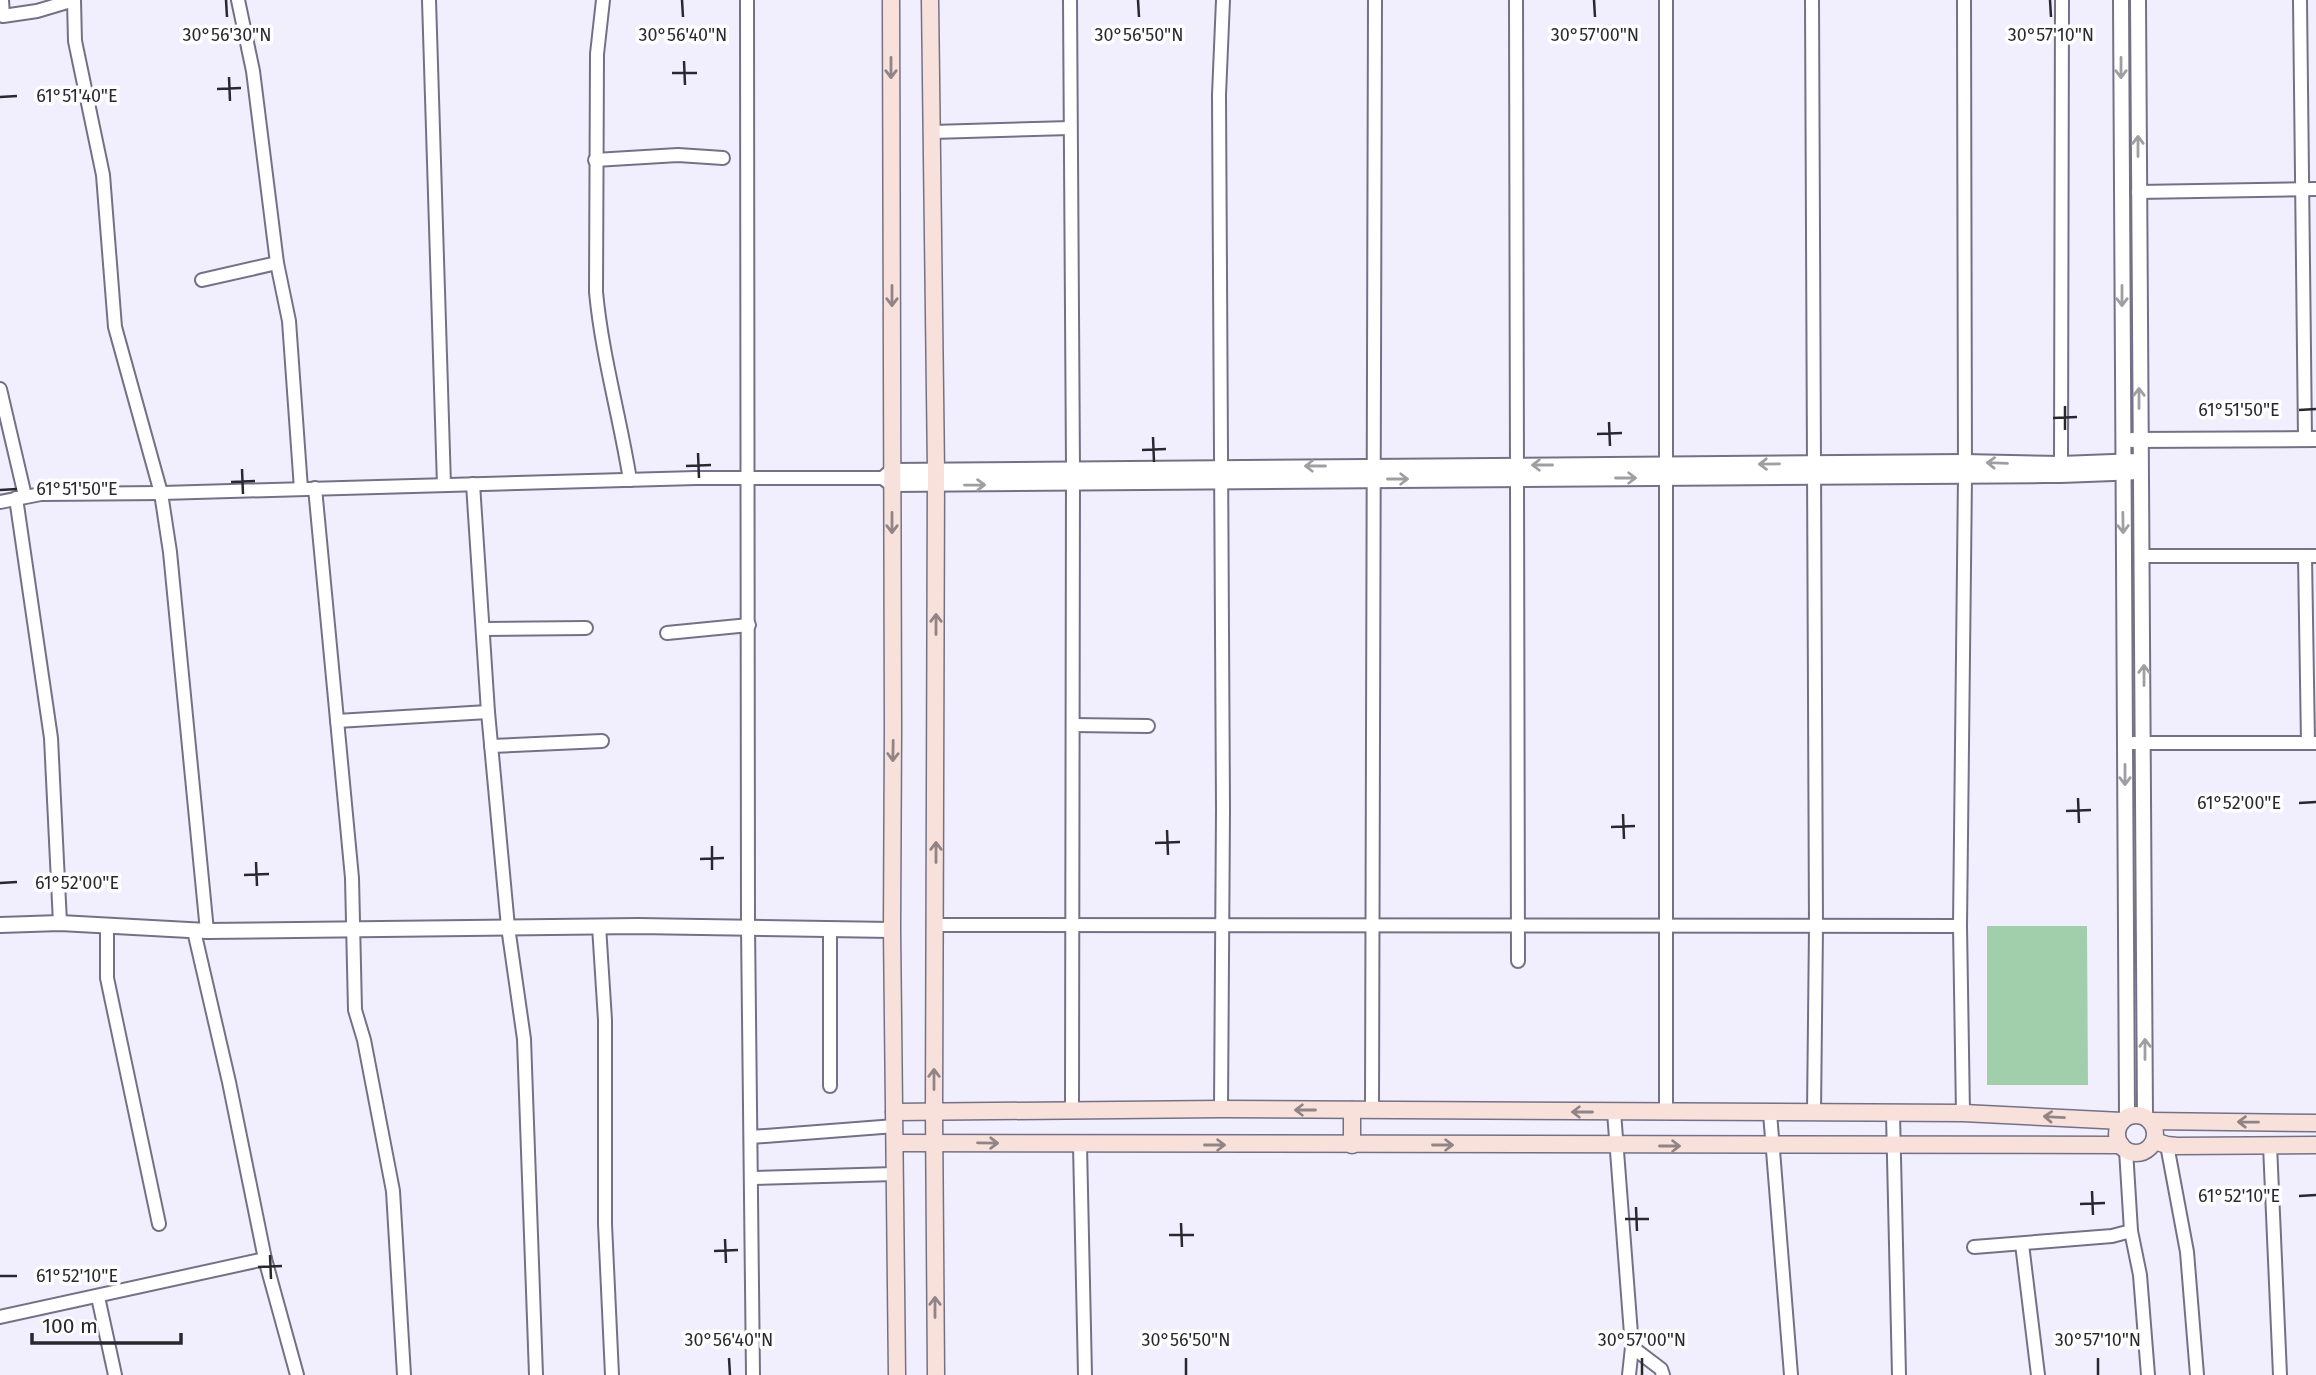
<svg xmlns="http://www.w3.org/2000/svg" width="2316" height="1375" font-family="'Fira Sans',sans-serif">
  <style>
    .green { fill: #a2cfab }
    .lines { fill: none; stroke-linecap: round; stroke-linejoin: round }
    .minor-casing { stroke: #747186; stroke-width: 16 }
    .tertiary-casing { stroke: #747186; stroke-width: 18 }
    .secondary-casing { stroke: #747186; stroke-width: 19 }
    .minor { stroke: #fff; stroke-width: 12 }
    .tertiary { stroke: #fff; stroke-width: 14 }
    .secondary { stroke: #f8e1db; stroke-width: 16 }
    .oneway { stroke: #908486 }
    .oneway2 { stroke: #9f9ea2 }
    .ticks { fill: none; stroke: #292830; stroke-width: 2.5 }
    .ticks-label { font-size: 18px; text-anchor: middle; fill: #292830; stroke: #fefefe; stroke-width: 7; stroke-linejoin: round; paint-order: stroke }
  </style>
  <rect width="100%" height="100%" fill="#f1effe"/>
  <path class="green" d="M 1987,926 L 2087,926 L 2088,1085 L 1987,1085 Z"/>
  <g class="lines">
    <g class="minor-casing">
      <g id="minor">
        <path d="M 2,0 L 3,16 L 37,11 L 74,0"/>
        <path d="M 74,0 L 75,41 L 103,175 L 115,327 L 161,493 L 170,552 L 207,931"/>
        <path d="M 238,0 L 253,71 L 277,263 L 289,321 L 301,489"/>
        <path d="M 429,0 L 444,485"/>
        <path d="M 603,0 L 597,54 L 596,292 C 602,356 620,417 630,480"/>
        <path d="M 747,0 L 748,927 L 753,1375"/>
        <path d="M 1070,0 L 1073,468 L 1072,1110"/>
        <path d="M 1516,0 L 1518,961"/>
        <path d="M 1812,0 L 1816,927 L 1814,1113"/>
        <path d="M 2300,0 L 2305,439"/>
        <path d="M 932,132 L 1070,128"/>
        <path d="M 595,160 L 678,155 L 723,158"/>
        <path d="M 2138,192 L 2316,189"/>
        <path d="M 202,280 L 277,263"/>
        <path d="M 0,389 L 25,496"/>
        <path d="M 2061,464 L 2062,0"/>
        <path d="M 473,484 L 488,712 L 508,927 L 524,1039 L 536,1375"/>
        <path d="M 315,488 L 352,878 L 355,1010 L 364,1040 L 393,1191 L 404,1375"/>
        <path d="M 16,498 L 51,738 L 60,923"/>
        <path d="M 0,502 L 41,494 L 162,493 L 696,478 L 884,478"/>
        <path d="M 2143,556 L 2316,556"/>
        <path d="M 2305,556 L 2308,743"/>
        <path d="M 483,629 L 586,628"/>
        <path d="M 667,633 L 749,625"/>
        <path d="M 337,721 L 488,712"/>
        <path d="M 1073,725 L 1148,726"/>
        <path d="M 2125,743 L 2316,743"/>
        <path d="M 491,746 L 602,741"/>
        <path d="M 936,925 L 1960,926"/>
        <path d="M 107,926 L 107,978 L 159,1224"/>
        <path d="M 599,926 L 605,1020 L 605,1224 L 612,1375"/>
        <path d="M 830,929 L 830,1086"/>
        <path d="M 194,931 L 229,1082 L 265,1259 L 297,1375"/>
        <path d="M 1221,1109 L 1223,809 L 1219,95 L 1223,0"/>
        <path d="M 1372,1110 L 1375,0"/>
        <path d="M 1614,1112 L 1632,1347 L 1629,1375"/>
        <path d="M 1666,1112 L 1666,0"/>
        <path d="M 1770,1113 L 1791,1375"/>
        <path d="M 1963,1113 L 1960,926 L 1965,476 L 1964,0"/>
        <path d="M 1893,1114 L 1899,1375"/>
        <path d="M 751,1137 L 895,1126"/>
        <path d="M 1080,1145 L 1085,1375"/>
        <path d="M 2167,1145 L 2187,1252 L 2197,1375"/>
        <path d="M 2270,1145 L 2280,1375"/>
        <path d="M 2126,1150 L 2131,1231 L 2140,1275 L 2148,1375"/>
        <path d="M 752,1178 L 895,1174"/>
        <path d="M 2022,1244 L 2038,1375"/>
        <path d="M 1974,1247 L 2112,1236 L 2131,1231"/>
        <path d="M 98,1297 L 115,1375"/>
        <path d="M 0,1317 L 265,1259"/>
        <path d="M 1632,1347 L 1661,1369 L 1663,1375"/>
      </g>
    </g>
    <g class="tertiary-casing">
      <g id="tertiary">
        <path d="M 2121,0 L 2127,1117"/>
        <path d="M 2138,0 C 2137,373 2144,745 2145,1117"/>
        <path d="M 2132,440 L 2316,439"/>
        <path d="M 2139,461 L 2061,464 L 1964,462 L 892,471 L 884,478 L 892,484 C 1281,482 1671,476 2061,475 L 2139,472"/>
        <path d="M 0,925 L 60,923 L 207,931 L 638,926 L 892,930"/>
      </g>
    </g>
    <g class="secondary-casing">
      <g id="secondary">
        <path d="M 891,0 L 893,728 L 892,930 L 897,1375"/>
        <path d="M 930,0 L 936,471 L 934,1112 L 936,1375"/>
        <path d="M 894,1112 L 1221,1109 L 1963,1113 L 2122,1121"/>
        <circle cx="2136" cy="1134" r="19"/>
        <path d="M 2150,1121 L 2316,1123"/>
        <path d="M 2154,1141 L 2167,1145 L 2177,1146 L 2316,1145"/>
        <path d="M 895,1143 L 2121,1145"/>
        <path d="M 1352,1145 L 1352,1110"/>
      </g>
    </g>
    <use href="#minor" class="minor"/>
    <use href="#tertiary" class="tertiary"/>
    <use href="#secondary" class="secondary"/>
  </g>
  <defs><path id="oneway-shaft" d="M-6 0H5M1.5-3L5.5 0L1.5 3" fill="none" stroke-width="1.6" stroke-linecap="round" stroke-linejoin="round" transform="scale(1.75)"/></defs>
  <g class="oneway">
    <use href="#oneway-shaft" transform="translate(891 68) rotate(90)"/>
    <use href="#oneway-shaft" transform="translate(892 296) rotate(90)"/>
    <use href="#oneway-shaft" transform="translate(892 523) rotate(90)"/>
    <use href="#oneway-shaft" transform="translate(936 624) rotate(-90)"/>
    <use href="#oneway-shaft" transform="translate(893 751) rotate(91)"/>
    <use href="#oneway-shaft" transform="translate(936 852) rotate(-90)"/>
    <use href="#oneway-shaft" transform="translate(934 1079) rotate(-90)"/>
    <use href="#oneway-shaft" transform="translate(1305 1110) rotate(-180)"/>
    <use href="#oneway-shaft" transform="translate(1582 1112) rotate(-180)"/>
    <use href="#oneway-shaft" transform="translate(2054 1117) rotate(-177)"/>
    <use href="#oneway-shaft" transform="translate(2248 1122) rotate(-179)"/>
    <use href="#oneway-shaft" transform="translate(988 1143) rotate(1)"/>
    <use href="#oneway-shaft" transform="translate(1215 1145)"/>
    <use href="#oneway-shaft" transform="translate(1443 1145)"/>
    <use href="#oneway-shaft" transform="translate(1670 1146)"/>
    <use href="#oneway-shaft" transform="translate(935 1307) rotate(-90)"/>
  </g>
  <g class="oneway2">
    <use href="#oneway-shaft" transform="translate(2121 68) rotate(90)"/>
    <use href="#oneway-shaft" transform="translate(2138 146) rotate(-90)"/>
    <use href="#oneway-shaft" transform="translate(2122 296) rotate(90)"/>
    <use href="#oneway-shaft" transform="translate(2139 398) rotate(-90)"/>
    <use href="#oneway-shaft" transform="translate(1997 463) rotate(-178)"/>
    <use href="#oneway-shaft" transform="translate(1769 464) rotate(179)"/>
    <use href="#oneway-shaft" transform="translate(1542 465) rotate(180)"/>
    <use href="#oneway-shaft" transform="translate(1315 466) rotate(180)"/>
    <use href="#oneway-shaft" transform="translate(1626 478)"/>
    <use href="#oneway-shaft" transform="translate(1398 479)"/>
    <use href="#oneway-shaft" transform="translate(975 485) rotate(-1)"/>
    <use href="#oneway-shaft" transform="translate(2123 523) rotate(89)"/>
    <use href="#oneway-shaft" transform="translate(2144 675) rotate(-90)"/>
    <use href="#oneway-shaft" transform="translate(2125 775) rotate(90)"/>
    <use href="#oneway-shaft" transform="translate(2145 1049) rotate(-90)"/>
  </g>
  <path class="ticks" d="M 226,0 L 227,17M 682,0 L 683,17M 1138,0 L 1139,17M 1594,0 L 1595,17M 2050,0 L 2051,17M 684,61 L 685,85M 672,73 L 697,73M 229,77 L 230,101M 217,89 L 241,88M 0,97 L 17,96M 2065,406 L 2065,430M 2299,410 L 2316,409M 2053,418 L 2077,417M 1609,422 L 1610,446M 1597,434 L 1622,433M 1153,437 L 1154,462M 1142,450 L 1166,449M 698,453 L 699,478M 686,466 L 711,465M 242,469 L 243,494M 231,482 L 255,481M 0,490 L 17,489M 2078,798 L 2079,823M 2299,803 L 2316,802M 2066,811 L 2091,810M 1623,814 L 1624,839M 1611,827 L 1635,826M 1167,830 L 1168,855M 1155,843 L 1180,842M 712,846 L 712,870M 700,859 L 724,858M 256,862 L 257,886M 244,875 L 269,874M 0,883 L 17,882M 2092,1191 L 2093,1215M 2299,1196 L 2316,1195M 2080,1204 L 2105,1203M 1636,1207 L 1637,1231M 1625,1219 L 1649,1219M 1181,1223 L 1182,1247M 1169,1235 L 1194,1235M 725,1239 L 726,1263M 714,1251 L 738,1250M 270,1255 L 271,1279M 258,1267 L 282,1266M 0,1276 L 17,1276M 729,1358 L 730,1375M 1186,1358 L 1186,1375M 1642,1358 L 1642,1375M 2098,1358 L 2098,1375"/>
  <g class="ticks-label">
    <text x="227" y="41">30°56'30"N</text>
    <text x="683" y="41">30°56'40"N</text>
    <text x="1139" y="41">30°56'50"N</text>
    <text x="1595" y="41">30°57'00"N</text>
    <text x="2051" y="41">30°57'10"N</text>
    <text x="77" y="102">61°51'40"E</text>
    <text x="2239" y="416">61°51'50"E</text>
    <text x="77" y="495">61°51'50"E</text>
    <text x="2239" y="809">61°52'00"E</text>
    <text x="77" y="889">61°52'00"E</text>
    <text x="2239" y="1202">61°52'10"E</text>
    <text x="77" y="1282">61°52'10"E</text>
    <text x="729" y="1346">30°56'40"N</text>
    <text x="1186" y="1346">30°56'50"N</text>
    <text x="1642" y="1346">30°57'00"N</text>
    <text x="2098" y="1346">30°57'10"N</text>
  </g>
  <path d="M32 1333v10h149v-10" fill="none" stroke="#292830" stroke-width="3.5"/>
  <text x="42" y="1333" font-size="21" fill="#292830" stroke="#fefefe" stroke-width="5" paint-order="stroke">100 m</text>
</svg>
